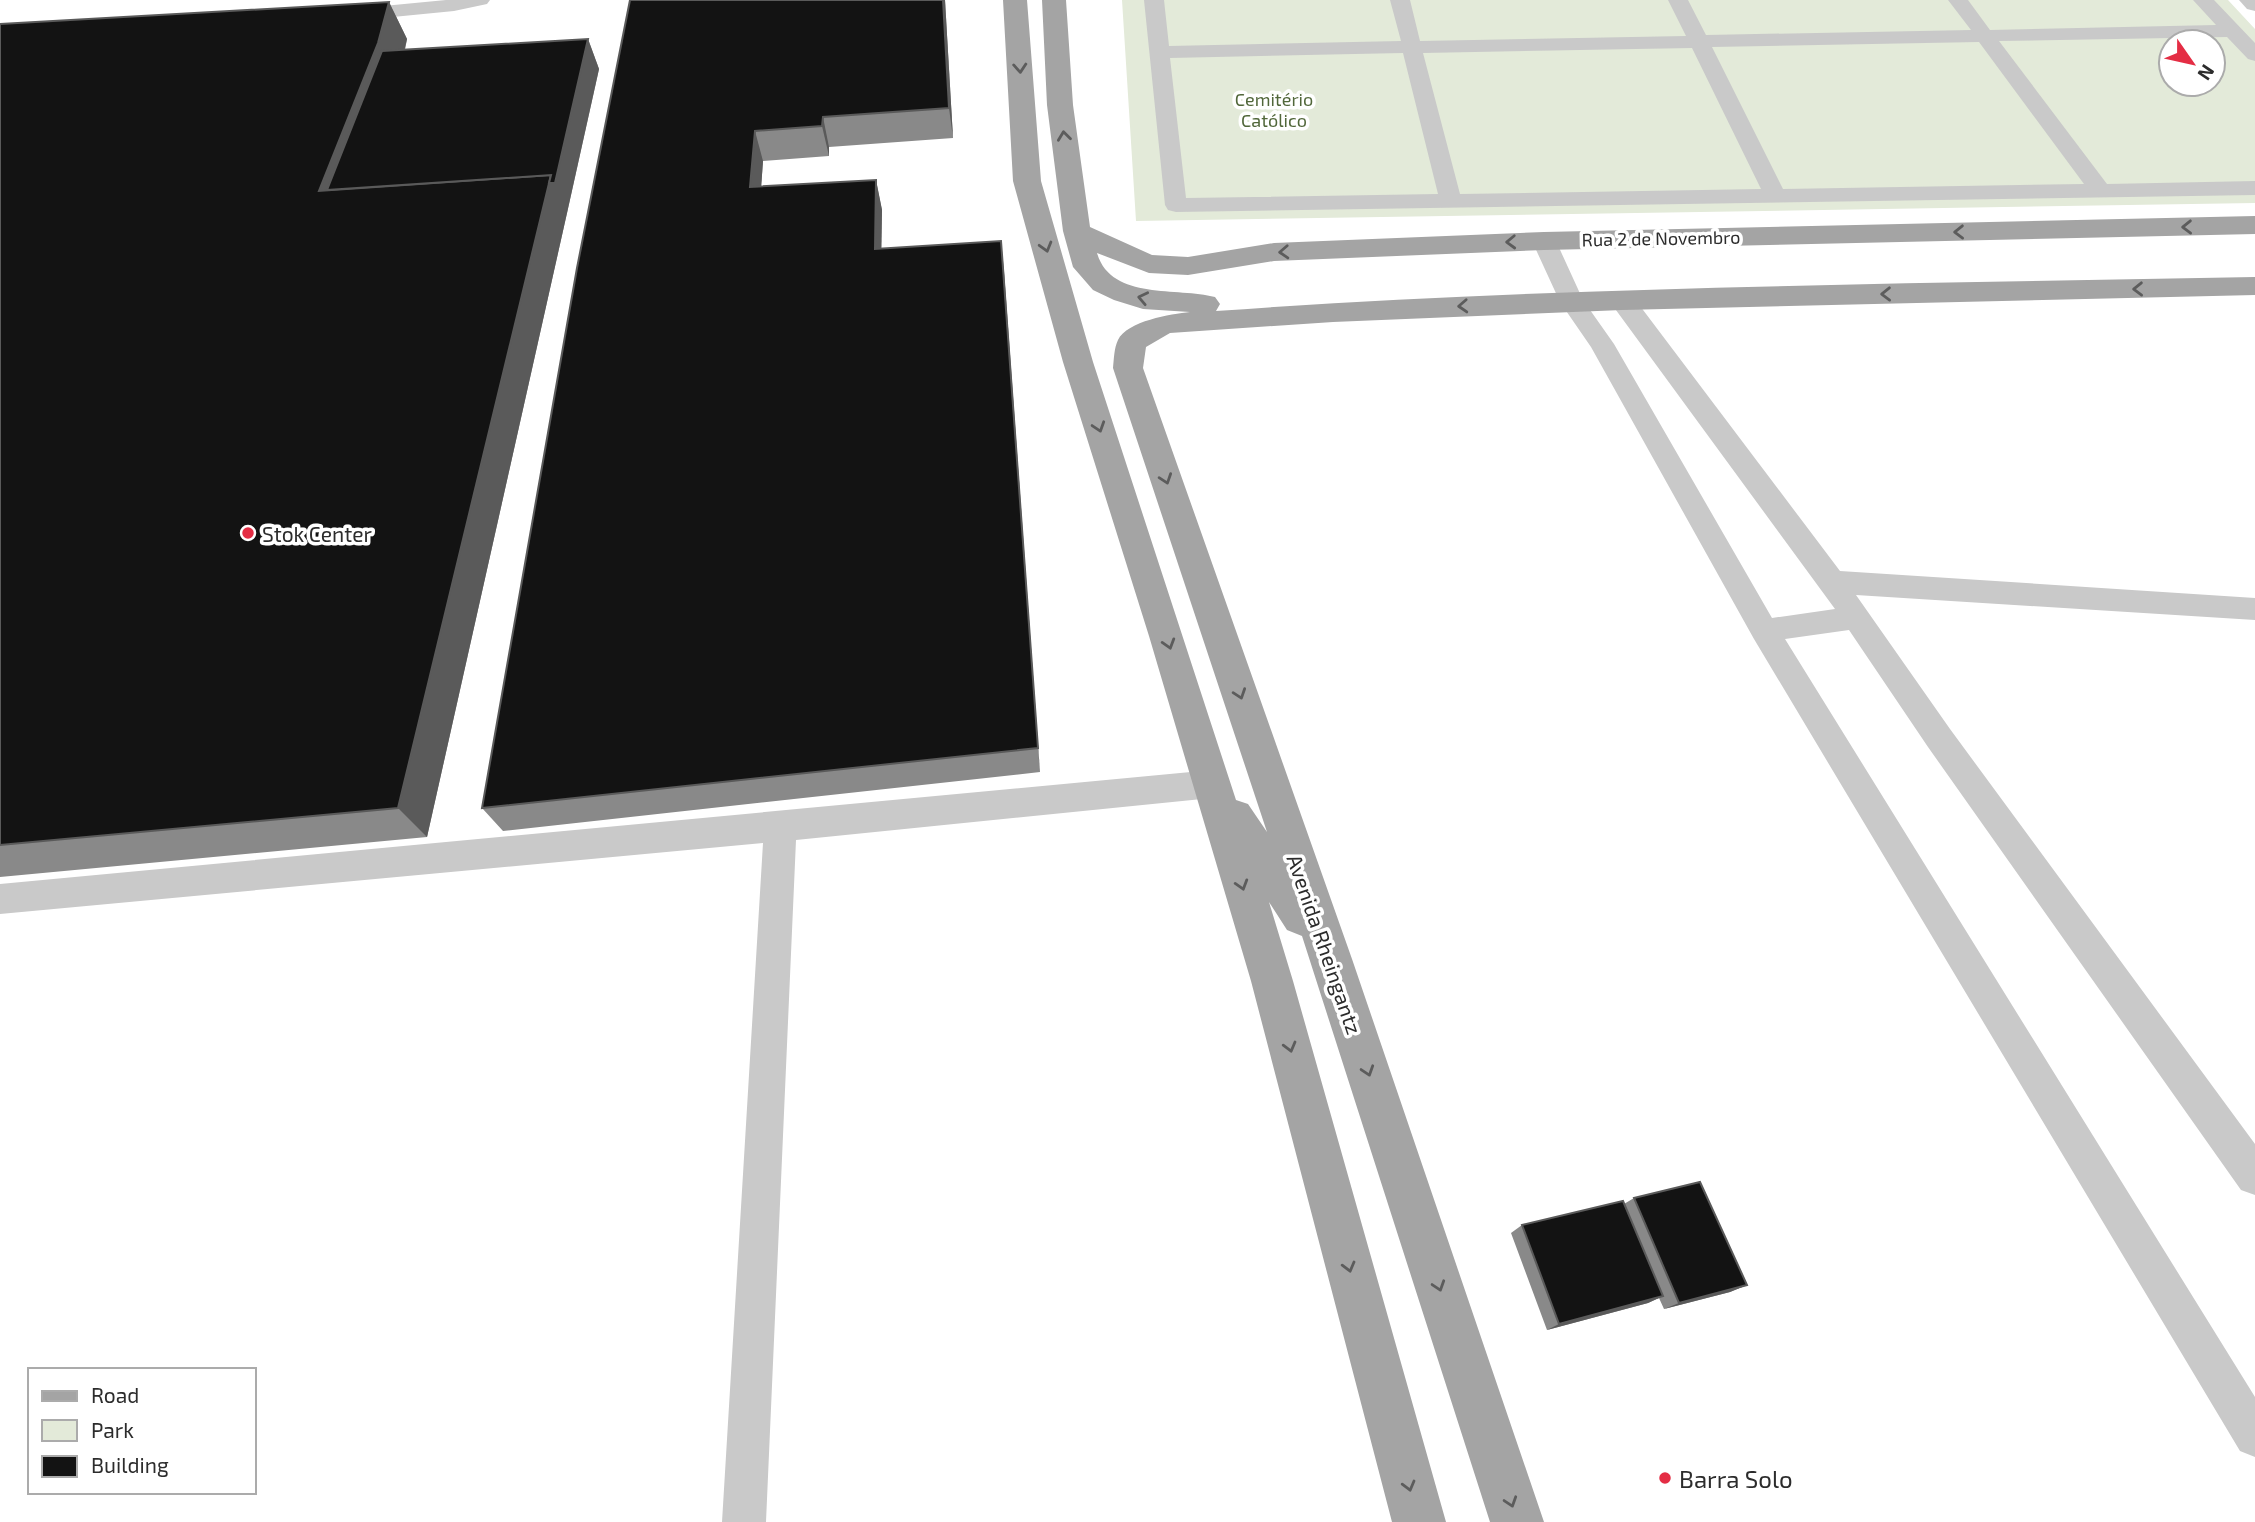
<svg xmlns="http://www.w3.org/2000/svg" width="2255" height="1522" font-family="'Exo 2',sans-serif">
  <style>
    .green { fill: #e3ead9; fill-rule: evenodd }
    .lines { fill: none; stroke-linecap: round; stroke-linejoin: round }
    .lane { fill: #c9c9c9; fill-rule: evenodd }
    .street { fill: #c9c9c9; fill-rule: evenodd }
    .primary { fill: #a4a4a4; fill-rule: evenodd }
    .wall { fill: #898989 }
    .shaded-wall { fill: #5a5a5a }
    .building { fill: #131313; stroke: #5a5a5a; stroke-width: 2 }
    .oneway { stroke: #5c5c5c }
    .poi-dot { fill: #e42d44; stroke: #fff; stroke-width: 2.5 }
    .labels { text-anchor: middle; dominant-baseline: central; stroke-width: 7; stroke-linejoin: round; paint-order: stroke }
    .far-park-label { font-size: 18px; fill: #51673a; stroke: #fff }
    .far-street-label { font-size: 18px; fill: #2c2c2c; stroke: #fff }
    .poi-label { font-size: 21px; fill: #2c2c2c; stroke: #fff; text-anchor: start }
    .street-label { font-size: 21px; fill: #2c2c2c; stroke: #fff }
    .near-poi-label { font-size: 24px; fill: #2c2c2c; stroke: #fff; text-anchor: start }
  </style>
  <rect width="100%" height="100%" fill="#fff"/>
  <path class="green" d="M 1122,0 L 2228,0 L 2255,29 L 2255,203 L 1136,221 ZM 2171,42 L 2213,42 L 2213,84 L 2171,84 Z"/>
  <g class="lines">
    <g class="lane">
      <path d="M 446,0 L 490,0 L 487,4 L 454,11 L 352,21 L 342,15 L 352,9 Z"/>
      <path d="M 1144,0 L 1164,0 L 1169,46 L 1401,41 L 1390,0 L 1410,0 L 1420,41 L 1686,36 L 1668,0 L 1688,0 L 1706,35 L 1971,30 L 1948,0 L 1968,0 L 1990,30 L 2216,25 L 2193,0 L 2214,0 L 2255,43 L 2255,61 L 2248,59 L 2227,37 L 1999,41 L 2107,184 L 2255,181 L 2255,195 L 1176,212 L 1168,210 L 1165,205 ZM 1979,42 L 2084,184 L 1783,189 L 1712,47 ZM 1692,48 L 1761,189 L 1460,194 L 1423,53 ZM 1403,53 L 1438,194 L 1186,198 L 1170,58 Z"/>
      <path d="M 1544,234 L 1552,236 L 1556,241 L 1583,300 L 1614,344 L 1772,618 L 1835,609 L 1613,306 L 1610,300 L 1613,294 L 1622,292 L 1631,294 L 1840,571 L 2255,598 L 2255,620 L 1856,595 L 1950,729 L 2255,1144 L 2255,1195 L 2241,1190 L 1928,747 L 1849,630 L 1785,639 L 2255,1397 L 2255,1457 L 2240,1451 L 1754,639 L 1591,347 L 1560,302 L 1532,241 L 1536,236 Z"/>
      <path d="M 1212,770 L 1223,774 L 1228,784 L 1223,794 L 1212,798 L 796,840 L 766,1522 L 722,1522 L 763,843 L 0,914 L 0,884 Z"/>
    </g>
    <path class="street" d="M 2239,0 L 2255,0 L 2255,11 L 2247,9 Z"/>
    <path class="primary" d="M 1003,0 L 1027,0 L 1041,181 L 1093,362 L 1236,800 L 1248,804 L 1267,832 L 1113,368 C 1114,359 1114,348 1118,340 C 1127,321 1171,314 1190,312 L 1143,309 L 1114,300 L 1093,290 L 1073,267 L 1063,231 L 1047,105 L 1042,0 L 1066,0 L 1073,105 L 1090,227 L 1152,255 L 1188,257 L 1274,243 L 1544,232 L 2255,216 L 2255,234 L 1544,250 L 1274,261 L 1188,275 L 1149,273 L 1097,253 C 1111,301 1178,287 1215,297 L 1220,304 L 1216,311 C 1561,286 1909,284 2255,277 L 2255,295 L 1622,310 L 1333,322 L 1170,333 L 1146,347 L 1143,368 L 1352,959 L 1544,1522 L 1490,1522 L 1302,936 L 1287,930 L 1269,902 L 1293,981 L 1446,1522 L 1392,1522 L 1251,981 L 1149,636 L 1063,362 L 1013,181 Z"/>
  </g>
  <g class="wall">
    <path d="M 630,0 L 945,0 L 953,138 L 829,147 L 829,156 L 763,161 L 761,187 L 876,180 L 882,210 L 881,249 L 1001,241 L 1040,772 L 503,831 L 482,808 Z"/>
    <path d="M 389,2 L 407,39 L 405,50 L 588,39 L 599,69 L 567,213 L 427,837 L 0,877 L 0,24 Z"/>
    <path d="M 1634,1198 L 1747,1285 L 1730,1292 L 1664,1309 L 1659,1298 L 1648,1303 L 1547,1330 L 1511,1233 L 1522,1225 L 1624,1204 Z"/>
  </g>
  <g class="shaded-wall">
    <path d="M 943,0 L 945,0 L 953,138 L 949,108 Z"/>
    <path d="M 389,2 L 407,39 L 397,81 L 323,199 L 319,191 Z"/>
    <path d="M 588,39 L 599,69 L 567,213 L 427,837 L 398,808 L 551,175 Z"/>
    <path d="M 823,117 L 829,147 L 829,156 L 822,126 Z"/>
    <path d="M 755,131 L 763,161 L 759,218 L 750,187 Z"/>
    <path d="M 876,180 L 882,210 L 881,279 L 875,249 Z"/>
    <path d="M 1001,241 L 1004,271 L 1040,772 L 1038,748 Z"/>
    <path d="M 1747,1285 L 1730,1292 L 1664,1309 L 1679,1303 Z"/>
    <path d="M 1663,1296 L 1648,1303 L 1547,1330 L 1559,1324 Z"/>
  </g>
  <g class="building">
    <path d="M 630,0 L 943,0 L 949,108 L 823,117 L 822,126 L 755,131 L 750,187 L 876,180 L 875,249 L 1001,241 L 1038,748 L 482,808 L 577,268 Z"/>
    <path d="M 389,2 L 378,43 L 319,191 L 551,175 L 398,808 L 0,845 L 0,24 Z"/>
    <path d="M 588,39 L 555,183 L 549,183 L 551,175 L 327,190 L 382,51 Z"/>
    <path d="M 1700,1182 L 1747,1285 L 1679,1303 L 1634,1198 Z"/>
    <path d="M 1623,1201 L 1663,1296 L 1559,1324 L 1522,1225 Z"/>
  </g>
  <defs><path id="oneway-chevron" d="M-2-3.5L2.5 0L-2 3.5" fill="none" stroke-width="1.6" stroke-linecap="round" stroke-linejoin="round" transform="scale(1.75)"/></defs>
  <g class="oneway">
    <use href="#oneway-chevron" transform="translate(1020 68) rotate(86)"/>
    <use href="#oneway-chevron" transform="translate(1064 136) rotate(-97)"/>
    <use href="#oneway-chevron" transform="translate(2187 227) rotate(179)"/>
    <use href="#oneway-chevron" transform="translate(1959 232) rotate(179)"/>
    <use href="#oneway-chevron" transform="translate(1511 242) rotate(178)"/>
    <use href="#oneway-chevron" transform="translate(1046 247) rotate(74)"/>
    <use href="#oneway-chevron" transform="translate(1284 252) rotate(177)"/>
    <use href="#oneway-chevron" transform="translate(2138 289) rotate(179)"/>
    <use href="#oneway-chevron" transform="translate(1886 294) rotate(179)"/>
    <use href="#oneway-chevron" transform="translate(1143 298) rotate(-168)"/>
    <use href="#oneway-chevron" transform="translate(1463 306) rotate(177)"/>
    <use href="#oneway-chevron" transform="translate(1099 427) rotate(72)"/>
    <use href="#oneway-chevron" transform="translate(1166 479) rotate(71)"/>
    <use href="#oneway-chevron" transform="translate(1169 644) rotate(73)"/>
    <use href="#oneway-chevron" transform="translate(1240 694) rotate(71)"/>
    <use href="#oneway-chevron" transform="translate(1242 885) rotate(73)"/>
    <use href="#oneway-chevron" transform="translate(1290 1047) rotate(75)"/>
    <use href="#oneway-chevron" transform="translate(1368 1071) rotate(72)"/>
    <use href="#oneway-chevron" transform="translate(1349 1267) rotate(75)"/>
    <use href="#oneway-chevron" transform="translate(1439 1286) rotate(72)"/>
    <use href="#oneway-chevron" transform="translate(1409 1486) rotate(75)"/>
    <use href="#oneway-chevron" transform="translate(1511 1502) rotate(72)"/>
  </g>
  <g class="poi-dot">
    <circle cx="248" cy="533" r="7"/>
    <circle cx="1665" cy="1478" r="7"/>
  </g>
  <g class="labels">
    <g class="far-park-label">
      <text x="1274" y="99">Cemitério<tspan x="1274" dy="21">Católico</tspan></text>
    </g>
    <g class="far-street-label">
      <text transform="translate(1661 238) rotate(-1)">Rua 2 de Novembro</text>
    </g>
    <g class="poi-label">
      <text x="262" y="533">Stok Center</text>
    </g>
    <g class="street-label">
      <text transform="translate(1325 944) rotate(71)">Avenida Rheingantz</text>
    </g>
    <g class="near-poi-label">
      <text x="1679" y="1478">Barra Solo</text>
    </g>
  </g>
  <rect x="28" y="1368" width="228" height="126" fill="#ffffff" stroke="#ababab" stroke-width="2"/>
  <rect x="42" y="1391" width="35" height="10" fill="#a4a4a4" stroke="#ababab" stroke-width="2"/>
  <text x="91" y="1403" font-size="21" fill="#2c2c2c">Road</text>
  <rect x="42" y="1420" width="35" height="21" fill="#e3ead9" stroke="#ababab" stroke-width="2"/>
  <text x="91" y="1438" font-size="21" fill="#2c2c2c">Park</text>
  <rect x="42" y="1456" width="35" height="21" fill="#131313" stroke="#ababab" stroke-width="2"/>
  <text x="91" y="1473" font-size="21" fill="#2c2c2c">Building</text>
  <g transform="translate(2192 63) rotate(124)"><circle r="33" fill="#ffffff" stroke="#ababab" stroke-width="2"/>
  <path d="M0-5L12 26L0 18L-12 26Z" fill="#e42d44"/>
  <text y="-10" font-size="19" font-weight="bold" text-anchor="middle" fill="#2c2c2c">N</text>
  </g>
</svg>
